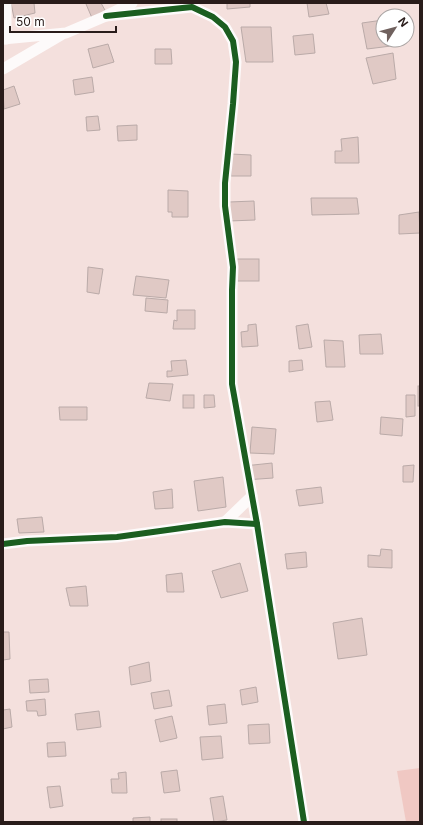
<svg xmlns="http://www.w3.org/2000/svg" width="423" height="825" font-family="Inter,sans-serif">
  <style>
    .green { fill: #f0c8c3 }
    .building { fill: #e0c9c5; stroke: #baaaa8 }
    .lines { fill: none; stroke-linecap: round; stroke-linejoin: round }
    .minor { stroke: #fdfafa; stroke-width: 11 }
    .cycleway-casing { stroke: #fff; stroke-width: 8 }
    .cycleway { stroke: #1b5e20; stroke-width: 6 }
  </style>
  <rect width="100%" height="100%" fill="#f4e0dd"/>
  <path class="green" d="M 420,768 L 420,822 L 406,822 L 397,771 Z"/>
  <g class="building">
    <path d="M 11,3 L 34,3 L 35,13 L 14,18 Z"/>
    <path d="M 88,3 L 101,3 L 106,12 L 92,18 L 86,4 Z"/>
    <path d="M 227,3 L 250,3 L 250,7 L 227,9 Z"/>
    <path d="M 307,3 L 326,3 L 329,14 L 309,17 Z"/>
    <path d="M 383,20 L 383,40 L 390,40 L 391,46 L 367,49 L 362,23 Z"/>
    <path d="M 241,27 L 271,27 L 273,62 L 246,62 Z"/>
    <path d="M 313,34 L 315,53 L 295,55 L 293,36 Z"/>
    <path d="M 108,44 L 114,62 L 93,68 L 88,49 Z"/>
    <path d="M 155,49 L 171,49 L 172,64 L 155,64 Z"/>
    <path d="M 393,53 L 396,79 L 373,84 L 366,58 Z"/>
    <path d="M 92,77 L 94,92 L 75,95 L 73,80 Z"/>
    <path d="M 14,86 L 20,104 L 4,109 L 3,90 Z"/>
    <path d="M 98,116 L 100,130 L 87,131 L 86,117 Z"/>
    <path d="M 137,125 L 137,140 L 118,141 L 117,126 Z"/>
    <path d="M 358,137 L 359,163 L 335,163 L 335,151 L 342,151 L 341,139 Z"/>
    <path d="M 231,154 L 251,155 L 251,176 L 231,176 Z"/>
    <path d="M 168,190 L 188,191 L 188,217 L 172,217 L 172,212 L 168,212 Z"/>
    <path d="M 311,198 L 357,198 L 359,214 L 312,215 Z"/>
    <path d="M 254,201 L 255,220 L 229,221 L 229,202 Z"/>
    <path d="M 419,212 L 420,233 L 399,234 L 399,215 Z"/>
    <rect x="237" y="259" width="22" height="22"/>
    <path d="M 88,267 L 103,269 L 99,294 L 87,292 Z"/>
    <path d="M 136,276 L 169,280 L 166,298 L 133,295 Z"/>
    <path d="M 146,298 L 168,300 L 167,313 L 145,311 Z"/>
    <path d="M 177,310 L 195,310 L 195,329 L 173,329 L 174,320 L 177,321 Z"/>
    <path d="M 256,324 L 258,346 L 242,347 L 241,332 L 248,331 L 248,325 Z"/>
    <path d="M 308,324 L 312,347 L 299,349 L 296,326 Z"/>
    <path d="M 381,334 L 383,354 L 360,354 L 359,335 Z"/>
    <path d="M 324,340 L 343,341 L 345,367 L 326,367 Z"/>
    <path d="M 186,360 L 188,375 L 167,377 L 167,371 L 172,371 L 171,361 Z"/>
    <path d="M 302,360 L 303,370 L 289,372 L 289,361 Z"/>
    <path d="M 149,383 L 173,384 L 170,401 L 146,398 Z"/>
    <rect x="418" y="386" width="2" height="20"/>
    <rect x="183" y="395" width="11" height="13"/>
    <path d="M 204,395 L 214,395 L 215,407 L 204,408 Z"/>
    <path d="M 406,395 L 415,395 L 415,416 L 406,417 Z"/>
    <path d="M 330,401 L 333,420 L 317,422 L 315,402 Z"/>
    <path d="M 59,407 L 87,407 L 87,420 L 60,420 Z"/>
    <path d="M 381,417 L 403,419 L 402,436 L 380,434 Z"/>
    <path d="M 252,427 L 276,429 L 274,454 L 250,453 Z"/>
    <path d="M 272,463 L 273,478 L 245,480 L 244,466 Z"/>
    <path d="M 414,465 L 413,482 L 403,482 L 403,466 Z"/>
    <path d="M 223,477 L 226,507 L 198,511 L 194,481 Z"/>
    <path d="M 321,487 L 323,503 L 299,506 L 296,490 Z"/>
    <path d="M 172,489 L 173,508 L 155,509 L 153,492 Z"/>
    <path d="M 42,517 L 44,532 L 19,533 L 17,519 Z"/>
    <path d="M 381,549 L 392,550 L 392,568 L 368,567 L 368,555 L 380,556 Z"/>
    <path d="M 306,552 L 307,567 L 287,569 L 285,554 Z"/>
    <path d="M 240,563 L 248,591 L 221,598 L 212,571 Z"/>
    <path d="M 182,573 L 184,592 L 167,592 L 166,575 Z"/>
    <path d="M 86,586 L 88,606 L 70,606 L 66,588 Z"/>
    <path d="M 362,618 L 367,655 L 338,659 L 333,623 Z"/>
    <path d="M 3,632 L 9,632 L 10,659 L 3,660 Z"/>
    <path d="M 149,662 L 151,681 L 131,685 L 129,667 Z"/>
    <path d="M 48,679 L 49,692 L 30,693 L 29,680 Z"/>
    <path d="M 256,687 L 258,702 L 242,705 L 240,690 Z"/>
    <path d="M 169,690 L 172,706 L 154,709 L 151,693 Z"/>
    <path d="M 45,699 L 46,715 L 38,716 L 37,711 L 27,711 L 26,701 Z"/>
    <path d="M 225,704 L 227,723 L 209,725 L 207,706 Z"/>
    <path d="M 10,709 L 12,727 L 3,729 L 3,710 Z"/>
    <path d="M 99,711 L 101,727 L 77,730 L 75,714 Z"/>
    <path d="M 172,716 L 177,738 L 160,742 L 155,720 Z"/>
    <path d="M 269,724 L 270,743 L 249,744 L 248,725 Z"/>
    <path d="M 221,736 L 223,758 L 202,760 L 200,737 Z"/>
    <path d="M 65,742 L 66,756 L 48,757 L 47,743 Z"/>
    <path d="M 177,770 L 180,791 L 164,793 L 161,772 Z"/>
    <path d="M 126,772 L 127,793 L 112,793 L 111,779 L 119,779 L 118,773 Z"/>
    <path d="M 60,786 L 63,806 L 50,808 L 47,787 Z"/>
    <path d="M 223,796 L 227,820 L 214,822 L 210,798 Z"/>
    <path d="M 150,817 L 150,822 L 133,822 L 133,818 Z"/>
    <rect x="161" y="819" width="16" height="3"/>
  </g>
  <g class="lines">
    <g class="minor">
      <path d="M 6,3 L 6,39"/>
      <path d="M 106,16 L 192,7 L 213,17 L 225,27 L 233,41 L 236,62 L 233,104 L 225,183 L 225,206 L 233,267 L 232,290 L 232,384 L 257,524 L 304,822"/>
      <path d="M 3,39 L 66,33 L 106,16 L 132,3"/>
      <path d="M 3,69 L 61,35"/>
      <path d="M 225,522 L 252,496"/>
      <path d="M 3,544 L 27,541 L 117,537 L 225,522 L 257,524"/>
    </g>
    <g class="cycleway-casing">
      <g id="cycleway">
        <path d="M 106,16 L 192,7 L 213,17 L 225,27 L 233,41 L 236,62 L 233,104 L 225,183 L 225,206 L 233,267 L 232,290 L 232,384 L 257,524 L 304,822"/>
        <path d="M 3,544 L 27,541 L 117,537 L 225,522 L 257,524"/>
      </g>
    </g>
    <use href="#cycleway" class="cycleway"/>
  </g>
  <rect width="423" height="825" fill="none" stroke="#291c1a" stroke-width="8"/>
  <g transform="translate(395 28) rotate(54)"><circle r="19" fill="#ffffff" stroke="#a9a4a3"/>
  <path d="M0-3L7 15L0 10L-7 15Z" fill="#70615e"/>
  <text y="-6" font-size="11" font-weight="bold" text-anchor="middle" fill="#291c1a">N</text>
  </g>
  <path d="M10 26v6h106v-6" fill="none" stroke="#291c1a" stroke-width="2"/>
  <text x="16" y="26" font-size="12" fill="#291c1a" stroke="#ffffff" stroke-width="3" paint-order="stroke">50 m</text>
</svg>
